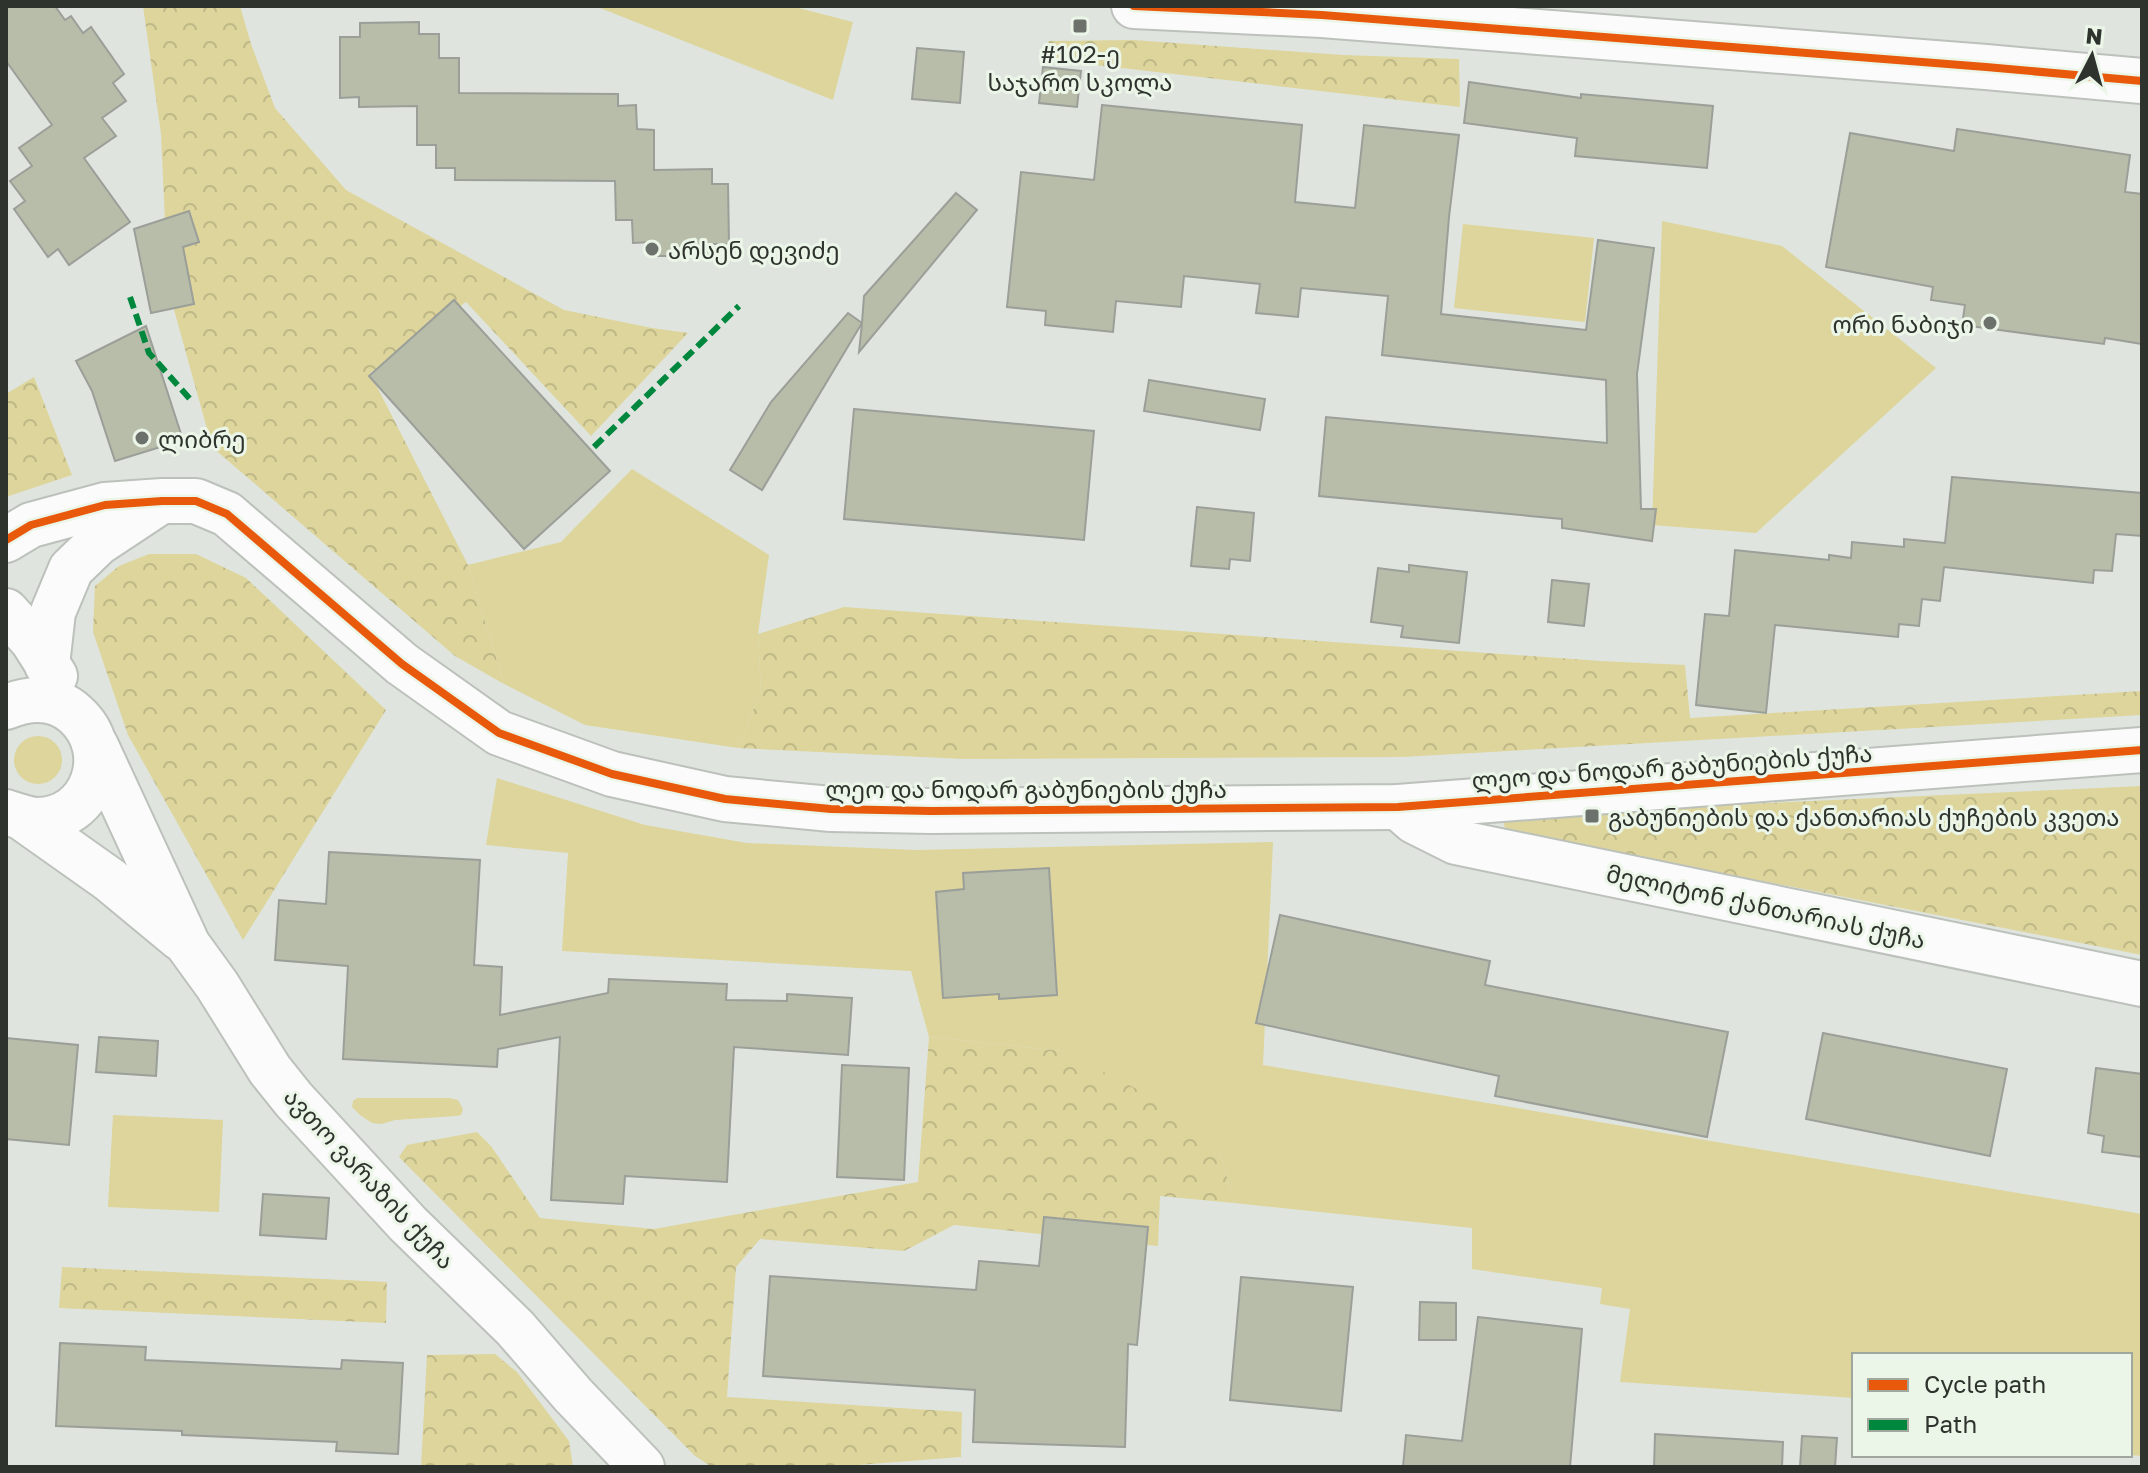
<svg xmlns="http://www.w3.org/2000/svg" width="2148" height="1473" font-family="'Golos Text','Noto Sans Georgian',sans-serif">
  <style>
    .grass { fill: #ddd59b }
    .forest { fill: url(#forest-crowns) }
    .building { fill: #b7bda8; stroke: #9b9f99; stroke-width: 2 }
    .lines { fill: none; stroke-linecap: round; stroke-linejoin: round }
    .minor-casing { stroke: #bcc1bb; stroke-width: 48 }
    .minor { stroke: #fafbfa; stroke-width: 44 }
    .quiet { stroke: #00873e; stroke-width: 6; stroke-dasharray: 12 6; stroke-linecap: butt }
    .cycleway-casing { stroke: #ecf6e8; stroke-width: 13 }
    .cycleway { stroke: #e8590c; stroke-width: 8 }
    .poi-dot { fill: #6d716c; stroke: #ecf6e8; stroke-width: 3 }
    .labels { text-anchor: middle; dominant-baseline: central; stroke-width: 6; stroke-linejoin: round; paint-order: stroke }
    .poi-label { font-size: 24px; fill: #2f332e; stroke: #ecf6e8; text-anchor: start }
    .street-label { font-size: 24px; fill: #2f332e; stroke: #ecf6e8 }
  </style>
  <defs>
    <pattern id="forest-crowns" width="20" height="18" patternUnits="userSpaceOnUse" patternTransform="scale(2)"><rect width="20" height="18" fill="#ddd59b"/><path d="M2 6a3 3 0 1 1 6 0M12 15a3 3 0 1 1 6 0" fill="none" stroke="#beb786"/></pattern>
  </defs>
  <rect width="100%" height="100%" fill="#dfe5de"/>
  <g class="grass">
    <path d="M 595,6 L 791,6 L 853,22 L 833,100 Z"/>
    <path d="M 1662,221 L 1782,246 L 1936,368 L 1756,533 L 1652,525 Z"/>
    <path d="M 1463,224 L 1594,238 L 1585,322 L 1454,308 Z"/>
    <path d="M 632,469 L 769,555 L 758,634 L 761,691 L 738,748 L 585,725 L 504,684 L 468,565 L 561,542 Z"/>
    <circle cx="38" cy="760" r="24"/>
    <path d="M 497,778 L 645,825 L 747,843 L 916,850 L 1273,842 L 1263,1065 L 2142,1214 L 2142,1456 L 2130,1455 L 2130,1355 L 1854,1355 L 1854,1398 L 1620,1382 L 1630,1309 L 1600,1304 L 1602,1288 L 1472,1269 L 1472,1228 L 1234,1203 L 1219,1149 L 1062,1051 L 929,1037 L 911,971 L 562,951 L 568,853 L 486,845 Z"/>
    <path d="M 357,1098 L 449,1098 L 458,1100 L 463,1109 L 461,1115 L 457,1116 L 395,1120 L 382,1124 L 372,1123 L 360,1115 L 352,1107 L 353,1101 Z"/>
    <path d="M 113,1115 L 223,1120 L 219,1212 L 108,1207 Z"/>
  </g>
  <g class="forest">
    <path d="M 143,6 L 240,6 L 251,44 L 275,108 L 346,190 L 564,310 L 652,328 L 688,333 L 591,436 L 466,302 L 370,373 L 468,565 L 504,684 L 455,656 L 212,447 L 168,288 L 161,134 Z"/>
    <path d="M 1133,40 L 1343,55 L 1459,59 L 1460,107 L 1043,59 L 1049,41 Z"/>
    <path d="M 34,377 L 72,475 L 6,497 L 6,394 Z"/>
    <path d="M 149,554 L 196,554 L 246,578 L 386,710 L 243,940 L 128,735 L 93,632 L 95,586 L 119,566 Z"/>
    <path d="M 844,607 L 1601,661 L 1685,665 L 1690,718 L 2142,691 L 2142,715 L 1402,757 L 964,759 L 738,748 L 761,691 L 758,634 Z"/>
    <path d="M 2142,786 L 2142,955 L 1506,831 L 1501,815 Z"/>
    <path d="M 929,1037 L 1062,1051 L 1176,1109 L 1219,1149 L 1234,1203 L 1160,1196 L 1158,1246 L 954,1225 L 904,1251 L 760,1239 L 736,1267 L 727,1397 L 962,1412 L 961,1457 L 832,1467 L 712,1467 L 695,1456 L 399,1157 L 407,1145 L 477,1132 L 491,1146 L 540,1218 L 654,1229 L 918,1182 Z"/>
    <path d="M 62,1267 L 387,1282 L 386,1323 L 59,1308 Z"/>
    <path d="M 495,1354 L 517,1372 L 569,1441 L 573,1467 L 421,1467 L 427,1355 Z"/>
  </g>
  <g class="building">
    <path d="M 6,6 L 55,6 L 65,20 L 71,16 L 83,33 L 91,27 L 124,74 L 113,83 L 126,101 L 102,118 L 116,136 L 84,158 L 130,222 L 69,265 L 58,249 L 48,257 L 14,209 L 25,201 L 10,181 L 32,166 L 19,148 L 52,125 L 6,61 Z"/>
    <path d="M 419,22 L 419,34 L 439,34 L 439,58 L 459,58 L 459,93 L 618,94 L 618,106 L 636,105 L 637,129 L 654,130 L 654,170 L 712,169 L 712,184 L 728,184 L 729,244 L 710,244 L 710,256 L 652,256 L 652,242 L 633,243 L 632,220 L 616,220 L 615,181 L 455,180 L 455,168 L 436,168 L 436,145 L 417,145 L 417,106 L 359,107 L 359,97 L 340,98 L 340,37 L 360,37 L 360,23 Z"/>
    <path d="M 917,48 L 964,52 L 960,103 L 912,99 Z"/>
    <path d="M 1043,67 L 1081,71 L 1077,107 L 1039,103 Z"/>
    <path d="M 1469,82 L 1581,98 L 1581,94 L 1713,106 L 1707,168 L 1575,156 L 1577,138 L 1464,123 Z"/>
    <path d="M 1102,105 L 1302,125 L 1295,202 L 1355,208 L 1364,125 L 1459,135 L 1449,217 L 1441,314 L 1586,330 L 1598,240 L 1654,248 L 1637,374 L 1641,509 L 1656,509 L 1652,541 L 1562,528 L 1562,519 L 1319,496 L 1326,417 L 1607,443 L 1606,380 L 1382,355 L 1388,296 L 1301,288 L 1298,317 L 1256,313 L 1260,284 L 1184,276 L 1181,307 L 1116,301 L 1113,332 L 1045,325 L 1046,311 L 1007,307 L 1021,172 L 1094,180 Z"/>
    <path d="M 1957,129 L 2130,155 L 2125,192 L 2142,194 L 2142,344 L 2105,338 L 2104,344 L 1962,325 L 1965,305 L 1931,300 L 1933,287 L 1826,267 L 1850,133 L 1954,151 Z"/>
    <path d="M 956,193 L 977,210 L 859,352 L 862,323 L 762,490 L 730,470 L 771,402 L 848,313 L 862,323 L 864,296 Z"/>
    <path d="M 189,211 L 199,242 L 183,247 L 194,304 L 151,313 L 134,229 Z"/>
    <path d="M 454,300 L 610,471 L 524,549 L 369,376 Z"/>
    <path d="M 146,326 L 183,440 L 115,461 L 92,391 L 76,361 Z"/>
    <path d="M 1149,380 L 1265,399 L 1260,430 L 1144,411 Z"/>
    <path d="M 854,409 L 1094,431 L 1084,540 L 844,519 Z"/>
    <path d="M 1952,477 L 2142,493 L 2142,536 L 2116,534 L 2112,571 L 2094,570 L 2093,583 L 1944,567 L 1940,601 L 1922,599 L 1919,626 L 1899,624 L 1898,637 L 1775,625 L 1766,713 L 1696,705 L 1705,614 L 1729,616 L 1735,550 L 1829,560 L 1829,555 L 1851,558 L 1852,542 L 1904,547 L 1904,539 L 1945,543 Z"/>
    <path d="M 1197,507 L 1254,513 L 1250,561 L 1230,559 L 1229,569 L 1191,566 Z"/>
    <path d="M 1409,565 L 1467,572 L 1459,643 L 1401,637 L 1403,626 L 1371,622 L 1378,568 L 1409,572 Z"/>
    <path d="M 1552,580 L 1589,584 L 1584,626 L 1548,622 Z"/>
    <path d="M 329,852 L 480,860 L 474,965 L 502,967 L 500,1015 L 608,993 L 609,979 L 727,984 L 726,1000 L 787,1001 L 787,994 L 852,998 L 848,1055 L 734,1047 L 727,1182 L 625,1176 L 623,1204 L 551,1200 L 560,1037 L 498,1049 L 497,1067 L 343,1059 L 348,966 L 275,960 L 279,900 L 326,904 Z"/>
    <path d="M 1049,868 L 1057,995 L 999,999 L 999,994 L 943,998 L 936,892 L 964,889 L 963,873 Z"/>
    <path d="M 1280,915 L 1490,961 L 1485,985 L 1728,1032 L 1707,1137 L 1495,1096 L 1499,1076 L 1256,1023 Z"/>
    <path d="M 1823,1033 L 2007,1069 L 1990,1156 L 1806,1119 Z"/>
    <path d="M 99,1037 L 158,1041 L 156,1076 L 96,1072 Z"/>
    <path d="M 6,1038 L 78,1045 L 69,1145 L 6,1139 Z"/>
    <path d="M 842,1065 L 909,1068 L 904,1180 L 837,1177 Z"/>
    <path d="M 2096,1068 L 2142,1074 L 2142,1157 L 2102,1152 L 2104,1136 L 2088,1133 Z"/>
    <path d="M 263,1194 L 329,1198 L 326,1239 L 260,1235 Z"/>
    <path d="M 1044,1217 L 1148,1227 L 1137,1345 L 1128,1344 L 1125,1447 L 973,1442 L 975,1390 L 763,1376 L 770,1276 L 976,1290 L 979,1261 L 1039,1266 Z"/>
    <path d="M 1241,1277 L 1353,1287 L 1341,1411 L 1230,1400 Z"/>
    <path d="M 1420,1302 L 1456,1303 L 1456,1340 L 1419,1340 Z"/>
    <path d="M 1478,1317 L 1582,1329 L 1570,1467 L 1403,1467 L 1406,1435 L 1462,1441 Z"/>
    <path d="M 60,1343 L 146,1347 L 145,1360 L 341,1369 L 342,1360 L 403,1363 L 398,1454 L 336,1451 L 337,1442 L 182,1435 L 182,1431 L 56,1426 Z"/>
    <path d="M 1655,1434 L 1783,1442 L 1782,1467 L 1654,1467 Z"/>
    <path d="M 1802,1436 L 1837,1438 L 1835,1467 L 1800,1467 Z"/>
  </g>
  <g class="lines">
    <g class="minor-casing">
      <g id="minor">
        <path d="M 1134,6 L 1322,15 L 1986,67 L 2142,81"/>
        <path d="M 6,540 L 31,525 L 105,505 L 162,501 L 196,501 L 227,514 L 402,664 L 499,733 L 612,774 L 725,799 L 831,809 L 931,811 L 1398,807 L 2142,750"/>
        <path d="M 6,611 L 32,640 L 55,676"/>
        <path d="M 47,665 L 53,612 L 71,569 L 98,543 L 160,502"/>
        <path d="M 6,707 C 30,697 55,696 75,714 C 117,751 93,821 36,820 C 25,819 16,815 6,812"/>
        <path d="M 96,746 L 188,945 L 217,985 L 270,1070 L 294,1100 L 408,1224 L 515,1328 L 573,1395 L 642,1467"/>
        <path d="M 1398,807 L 1414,821 L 1456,842 L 2142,984"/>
        <path d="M 21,817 L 110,880 L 180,938"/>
      </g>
    </g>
    <use href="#minor" class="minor"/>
    <g class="quiet">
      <path d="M 130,297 L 149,353 L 190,399"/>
      <path d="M 594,447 L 739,306"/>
    </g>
    <g class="cycleway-casing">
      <g id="cycleway">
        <path d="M 1134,6 L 1322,15 L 1986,67 L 2142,81"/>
        <path d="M 6,540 L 31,525 L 105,505 L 162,501 L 196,501 L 227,514 L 402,664 L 499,733 L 612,774 L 725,799 L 831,809 L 931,811 L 1398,807 L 2142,750"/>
      </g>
    </g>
    <use href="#cycleway" class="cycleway"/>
  </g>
  <g class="poi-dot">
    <rect x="1072" y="18" width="16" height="16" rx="4"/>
    <circle cx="652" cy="249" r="8"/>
    <circle cx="1990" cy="323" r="8"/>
    <circle cx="142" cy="438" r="8"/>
    <rect x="1584" y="808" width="16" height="16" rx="4"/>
  </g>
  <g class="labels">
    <g class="poi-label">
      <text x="1080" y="53" text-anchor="middle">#102-ე<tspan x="1080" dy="28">საჯარო სკოლა</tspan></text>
      <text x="668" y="249">არსენ დევიძე</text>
      <text x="1974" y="323" text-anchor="end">ორი ნაბიჯი</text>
      <text x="158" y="438">ლიბრე</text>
      <text x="1608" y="816">გაბუნიების და ქანთარიას ქუჩების კვეთა</text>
    </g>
    <g class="street-label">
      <text transform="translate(1672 766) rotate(-4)">ლეო და ნოდარ გაბუნიების ქუჩა</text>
      <text x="1026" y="788">ლეო და ნოდარ გაბუნიების ქუჩა</text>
      <text transform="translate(1766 906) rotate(12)">მელიტონ ქანთარიას ქუჩა</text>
      <text transform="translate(370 1178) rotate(47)">ავთო ვარაზის ქუჩა</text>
    </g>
  </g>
  <rect width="2148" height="1473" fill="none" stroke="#2f332e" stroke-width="16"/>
  <rect x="1852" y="1353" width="280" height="104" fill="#ecf6e8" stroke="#a0a89e" stroke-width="2"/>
  <rect x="1868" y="1379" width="40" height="12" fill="#e8590c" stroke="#a0a89e" stroke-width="2"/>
  <text x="1924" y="1393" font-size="24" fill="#2f332e">Cycle path</text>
  <rect x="1868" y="1419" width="40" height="12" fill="#00873e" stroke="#a0a89e" stroke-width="2"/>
  <text x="1924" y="1433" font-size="24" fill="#2f332e">Path</text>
  <g transform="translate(2092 56) rotate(6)" stroke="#ecf6e8" stroke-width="6" paint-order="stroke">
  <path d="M0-6L14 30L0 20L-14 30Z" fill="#2f332e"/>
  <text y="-12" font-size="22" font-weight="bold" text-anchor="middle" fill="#2f332e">N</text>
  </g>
</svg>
